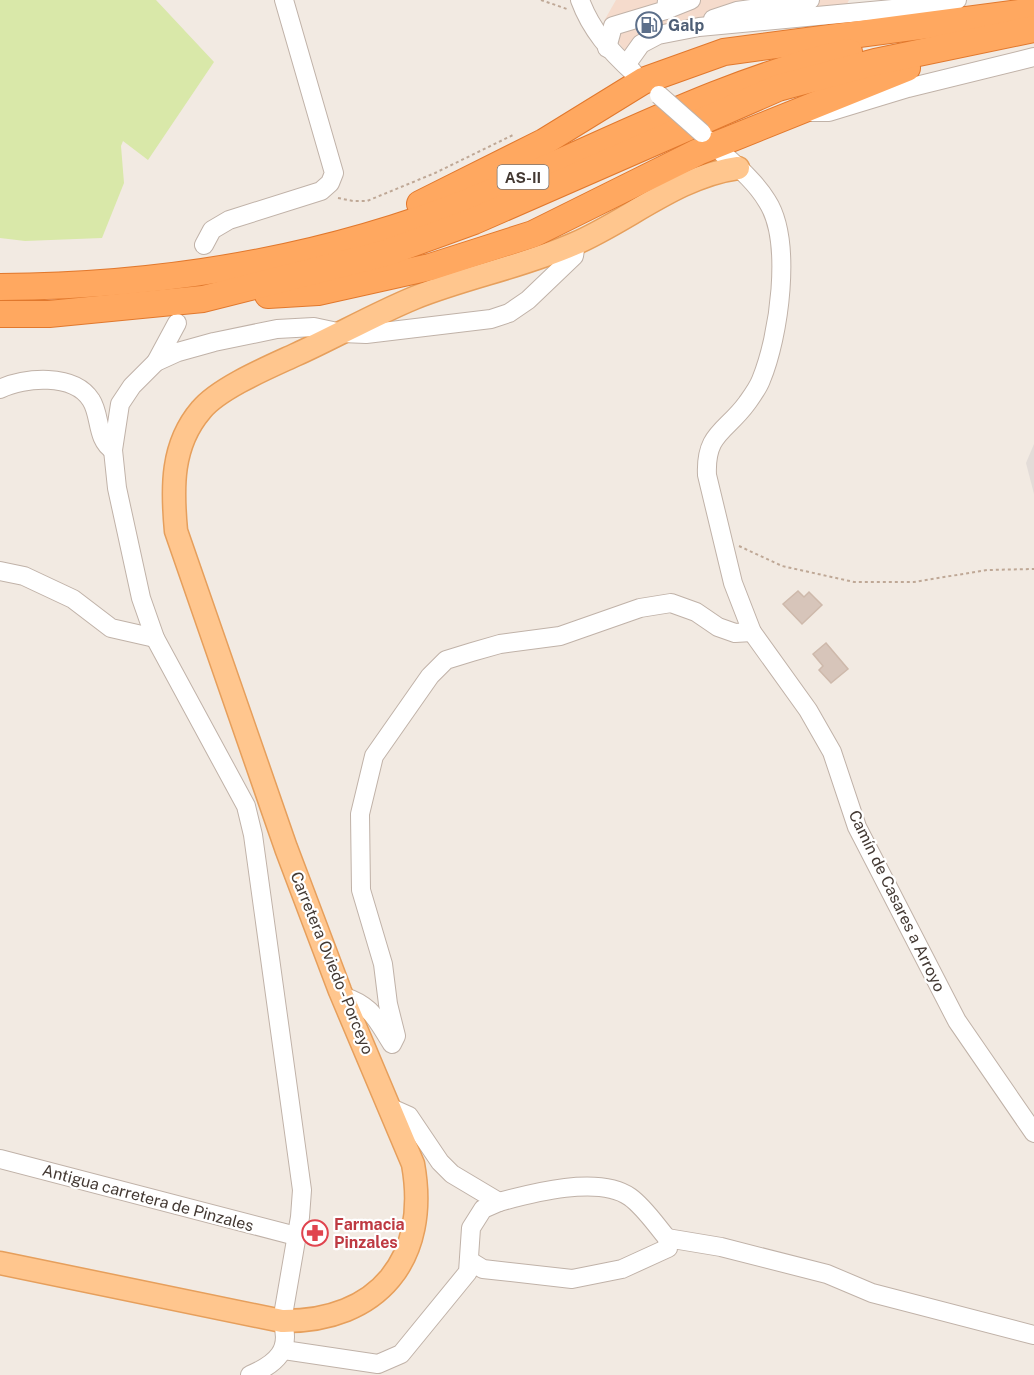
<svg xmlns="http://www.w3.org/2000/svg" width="1034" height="1375" font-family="'Public Sans',sans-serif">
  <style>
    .commercial { fill: #f5dbcc }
    .industrial { fill: #e3dcd8 }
    .green { fill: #d9e8a9 }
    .building { fill: #d7c5ba; stroke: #ceb9ab; stroke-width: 1.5 }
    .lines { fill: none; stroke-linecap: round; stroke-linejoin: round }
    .minor-casing { stroke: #c0b2a8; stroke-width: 20 }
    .major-casing { stroke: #e69f5c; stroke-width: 25 }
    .highway-casing { stroke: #e1782d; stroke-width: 28 }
    .path { stroke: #bfa896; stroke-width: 2; stroke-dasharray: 3 3; stroke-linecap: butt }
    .minor { stroke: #fff; stroke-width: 18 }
    .major { stroke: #ffc68e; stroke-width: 22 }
    .highway { stroke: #ffa860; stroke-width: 26 }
    .minor-bridge-casing { stroke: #c0b2a8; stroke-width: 20; stroke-linecap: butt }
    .minor-bridge { stroke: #fff; stroke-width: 18 }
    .labels { text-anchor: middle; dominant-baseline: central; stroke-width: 4.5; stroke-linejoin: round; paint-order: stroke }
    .shield { fill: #fff; stroke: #7b7470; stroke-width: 1.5 }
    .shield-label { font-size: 15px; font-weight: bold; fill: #433933 }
    .service-label { font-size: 16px; font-weight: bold; fill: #4e5e75; stroke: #fff; text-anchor: start }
    .street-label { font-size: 16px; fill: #433933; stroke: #fff }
    .health-label { font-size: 16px; font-weight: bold; fill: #be3a42; stroke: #fff; text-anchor: start }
  </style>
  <rect width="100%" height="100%" fill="#f2eae2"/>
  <path class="commercial" d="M 616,0 L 849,0 L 847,4 L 659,29 L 624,50 L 604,21 Z"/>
  <path class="industrial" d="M 1034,444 L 1034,494 L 1026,463 Z"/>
  <path class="green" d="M 0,0 L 156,0 L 214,62 L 148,160 L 123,141 L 121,146 L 124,183 L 102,238 L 25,241 L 0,238 Z"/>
  <g class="building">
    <path d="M 798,591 L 804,597 L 809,592 L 822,605 L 802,624 L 783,604 Z"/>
    <path d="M 826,643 L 848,669 L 831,683 L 819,670 L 823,666 L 813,654 Z"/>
  </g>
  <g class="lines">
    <g class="minor-casing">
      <g id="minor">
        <path d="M 580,0 C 591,30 610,51 633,72"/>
        <path d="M 779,5 L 810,0"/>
        <path d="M 666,10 L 691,0"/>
        <path d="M 713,19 L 737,11 L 779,5 L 786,0"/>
        <path d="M 607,48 L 613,26 L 666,10 L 667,0"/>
        <path d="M 626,65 L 641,44 L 658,35 L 699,27 L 903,8 L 957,0"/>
        <path d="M 812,112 L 829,112 L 908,88 L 1034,57"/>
        <path d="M 707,139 C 727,159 752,176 767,201 C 793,241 779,337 761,380 C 758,388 752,396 747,403 C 726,432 705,433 707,475 L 733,583 L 752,632 L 808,710 L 832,752 L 857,827 L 957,1021 L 1034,1133"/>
        <path d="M 204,245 L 212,230 L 229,220 L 321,191 L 330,183 L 334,173 L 284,0"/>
        <path d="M 156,362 L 177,323"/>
        <path d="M 0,389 C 24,377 74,373 91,400 C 101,415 96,440 113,450"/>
        <path d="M 0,571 L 24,576 L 73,599 L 111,628 L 155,638"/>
        <path d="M 342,996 C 372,1005 376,1019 392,1044 L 396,1036 L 388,1004 L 383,964 L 361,890 L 360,814 L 374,756 L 430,676 L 446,660 L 472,652 L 500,644 L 560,636 L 640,608 L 671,603 L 696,612 L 718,627 L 735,633 L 752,632"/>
        <path d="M 0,1159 L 296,1236"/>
        <path d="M 667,1238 L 721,1247 L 827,1274 L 872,1293 L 1034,1335"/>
        <path d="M 470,1261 L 483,1269 L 572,1279 L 622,1269 L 668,1248 L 667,1238 C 656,1225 644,1207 630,1197 C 599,1175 532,1193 499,1202"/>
        <path d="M 284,1350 L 378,1364 L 401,1354 L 468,1272 L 471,1228 L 483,1209 L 499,1202 L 452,1174 L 440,1162 L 409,1116 L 391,1108"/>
        <path d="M 250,1375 C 276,1364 292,1350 282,1321 L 300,1217 L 302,1190 L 253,835 L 246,806 L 155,638 L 141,598 L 117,488 L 113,450 L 120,404 L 132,386 L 156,362 L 178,352 L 214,342 L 277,329 L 314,327 L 342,333 L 366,334 L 491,319 L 509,313 L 528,300 L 574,256 L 576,243"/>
      </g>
    </g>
    <g class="major-casing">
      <path id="major" d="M 0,1263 L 282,1321 C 379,1322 430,1258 413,1164 L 340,991 L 286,848 L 176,531 C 172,488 171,445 201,410 C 219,388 269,367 295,355 C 335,337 373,315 414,298 C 466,277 522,267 574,244 C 628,221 678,176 738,168"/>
    </g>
    <g class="highway-casing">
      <g id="highway">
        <path d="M 420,204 L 544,142 L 643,81 L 724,52 L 1034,11"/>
        <path d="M 0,287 C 160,286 321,260 470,201 C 596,150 715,83 849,52"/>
        <path d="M 268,295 L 318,292 L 430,267 L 533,234 L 698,152 L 907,68"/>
        <path d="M 0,314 L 49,314 L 203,299 L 386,253 L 474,221 L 778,88 L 875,62 L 1034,29"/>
      </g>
    </g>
    <g class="path">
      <path d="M 541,0 L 567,9"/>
      <path d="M 338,198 L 353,201 L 367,201 L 435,173 L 515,134"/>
      <path d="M 739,546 L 782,566 L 854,582 L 914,582 L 987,570 L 1034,569"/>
    </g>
    <use href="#minor" class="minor"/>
    <use href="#major" class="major"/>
    <use href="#highway" class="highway"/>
    <g class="minor-bridge-casing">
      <path id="minor-bridge" d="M 659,95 L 702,133"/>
    </g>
    <use href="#minor-bridge" class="minor-bridge"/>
  </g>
  <defs>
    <g id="fuel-ring" transform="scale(1.35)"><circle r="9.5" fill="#fff" stroke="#5c6f8a" stroke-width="1.5"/><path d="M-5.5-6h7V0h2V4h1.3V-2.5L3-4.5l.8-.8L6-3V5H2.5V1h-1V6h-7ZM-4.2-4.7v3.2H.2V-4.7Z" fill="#5c6f8a"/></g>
    <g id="pharmacy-ring" transform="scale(1.35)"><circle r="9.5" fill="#fff" stroke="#e0444e" stroke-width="1.5"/><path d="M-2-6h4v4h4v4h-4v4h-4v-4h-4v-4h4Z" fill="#e0444e"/></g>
  </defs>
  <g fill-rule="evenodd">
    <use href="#fuel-ring" x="649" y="25"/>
    <use href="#pharmacy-ring" x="315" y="1233"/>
  </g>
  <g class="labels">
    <rect class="shield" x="497.5" y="165" width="51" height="24" rx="4.5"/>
    <g class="shield-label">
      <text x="523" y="177">AS-II</text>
    </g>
    <g class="service-label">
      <text x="668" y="25">Galp</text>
    </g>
    <g class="street-label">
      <text transform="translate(897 901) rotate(64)">Camín de Casares a Arroyo</text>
      <text transform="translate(332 963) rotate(68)">Carretera Oviedo - Porceyo</text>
      <text transform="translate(148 1198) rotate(15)">Antigua carretera de Pinzales</text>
    </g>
    <g class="health-label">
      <text x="334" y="1224">Farmacia<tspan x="334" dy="18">Pinzales</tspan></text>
    </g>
  </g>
</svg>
